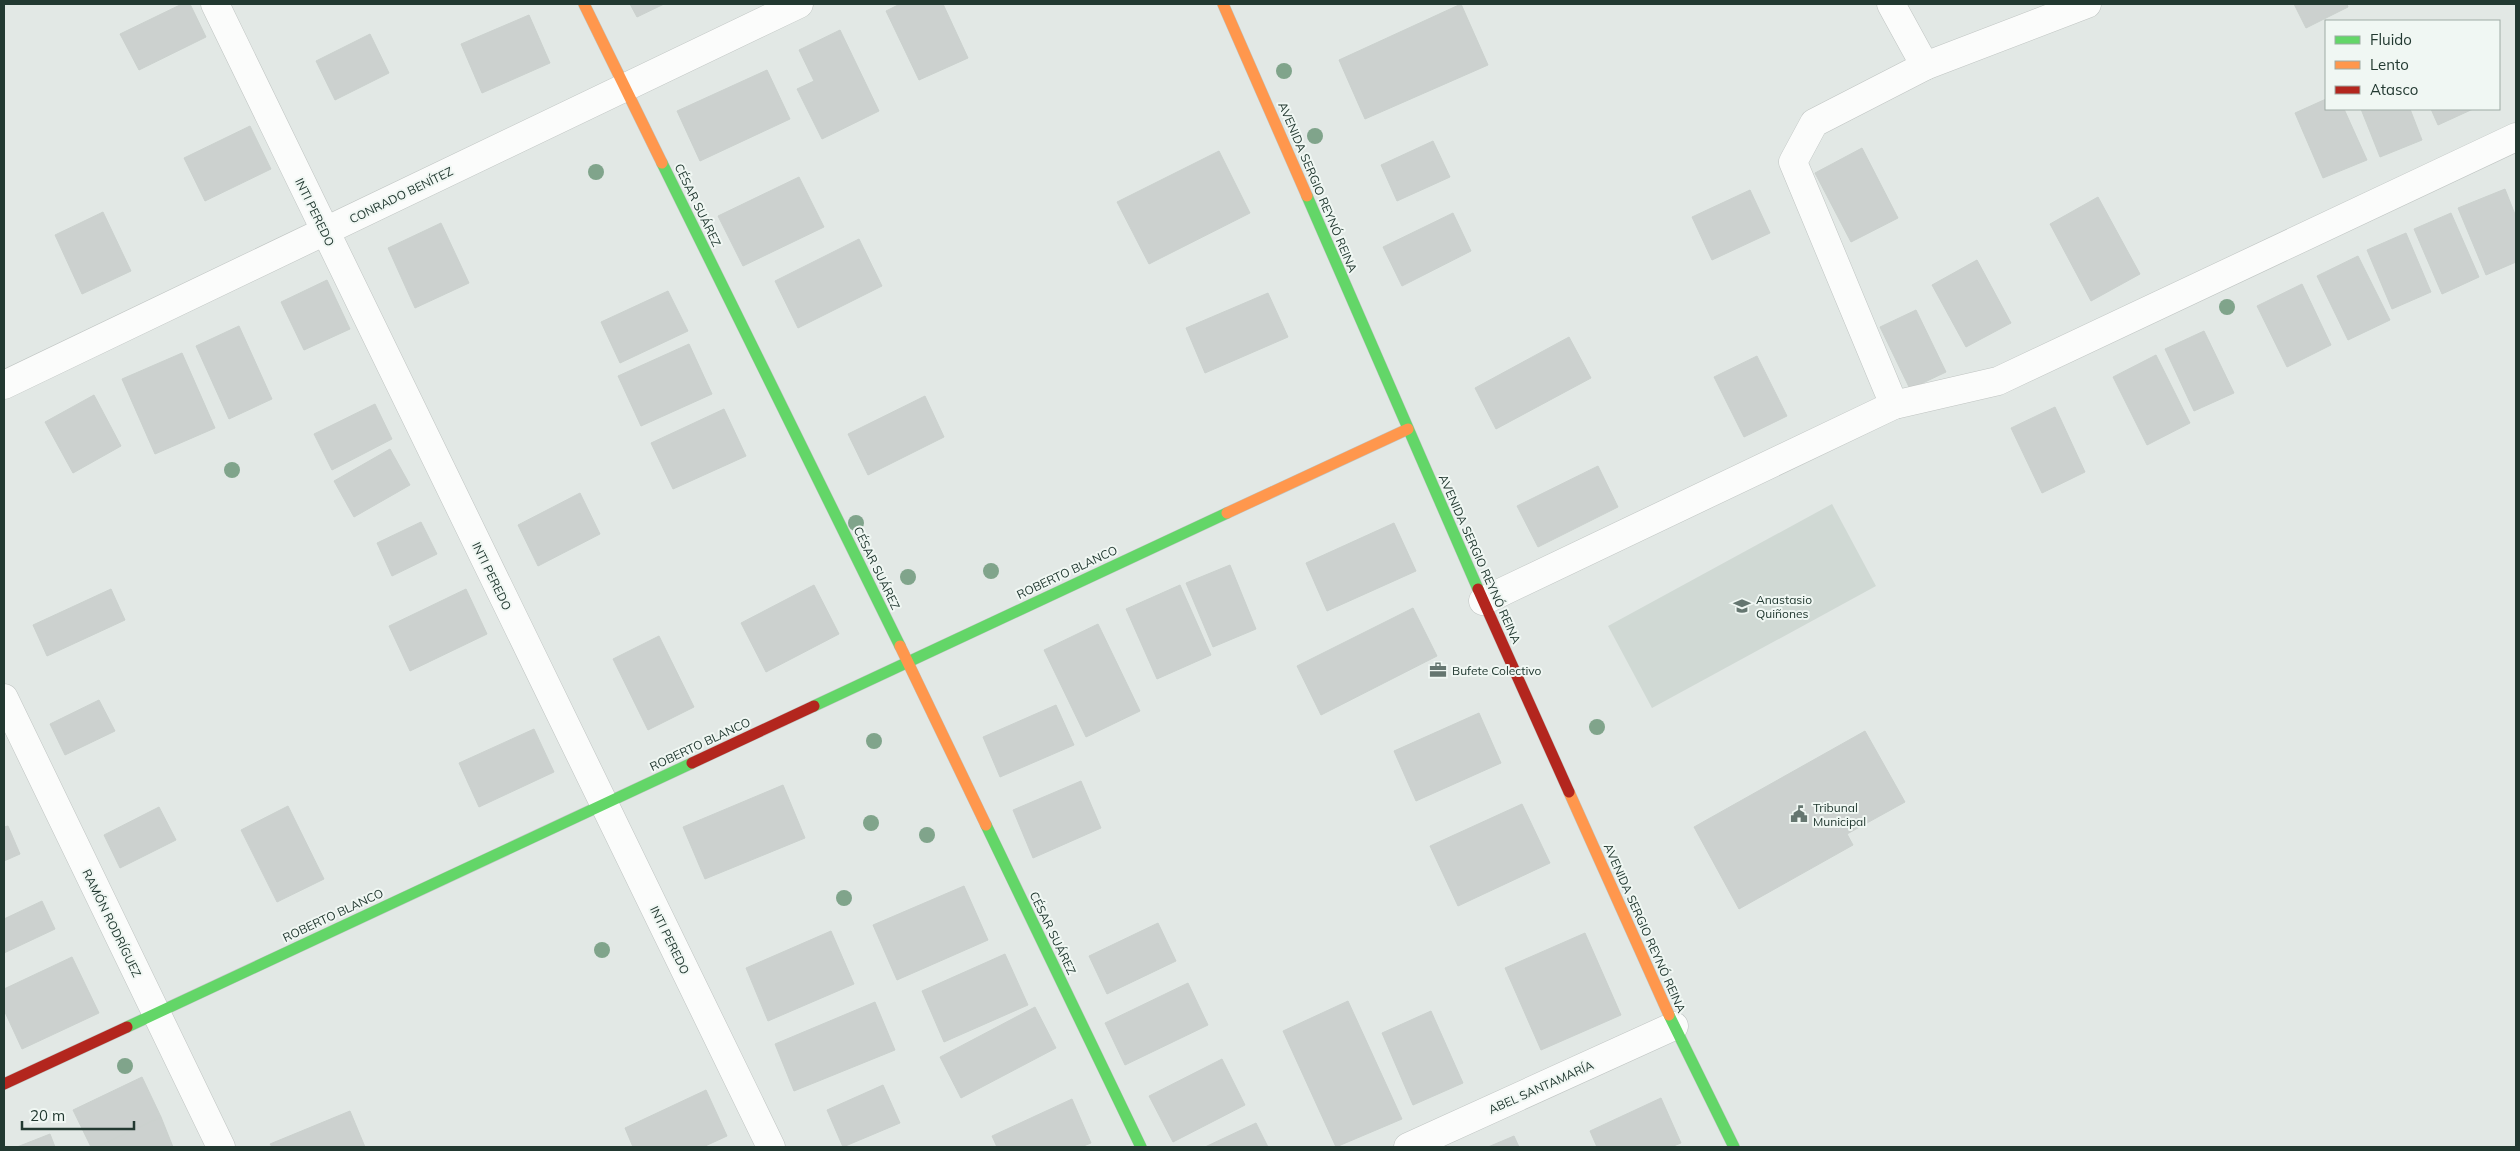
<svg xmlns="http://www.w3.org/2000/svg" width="2520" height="1151" font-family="Mulish,sans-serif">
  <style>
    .built { fill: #d0d9d4 }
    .building { fill: #ccd1cf; stroke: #cbd1ce }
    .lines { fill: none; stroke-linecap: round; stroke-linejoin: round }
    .street-casing { stroke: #bfc4c2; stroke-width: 29 }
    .fast-casing { stroke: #bfc5c2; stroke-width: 12 }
    .slow-casing { stroke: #bfc5c2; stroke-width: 12 }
    .jam-casing { stroke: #bfc5c2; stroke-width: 12 }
    .street { stroke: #fbfcfb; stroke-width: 28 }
    .fast { stroke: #63d668; stroke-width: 11 }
    .slow { stroke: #ff974d; stroke-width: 11 }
    .jam { stroke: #b3261e; stroke-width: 11 }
    .tree { fill: #80a48b }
    .labels { text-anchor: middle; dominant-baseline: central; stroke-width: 4; stroke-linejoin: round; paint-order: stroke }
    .street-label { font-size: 12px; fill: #223931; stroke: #f0f7f3 }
    .poi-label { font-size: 12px; fill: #223931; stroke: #f0f7f3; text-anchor: start }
  </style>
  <rect width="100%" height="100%" fill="#e2e8e5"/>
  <path class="built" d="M 1832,504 L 1876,586 L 1652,708 L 1608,626 Z"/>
  <g class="building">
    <path d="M 182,4 L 190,4 L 206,37 L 139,70 L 120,34 Z"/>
    <path d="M 630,4 L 664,4 L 637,17 Z"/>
    <path d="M 900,4 L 943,4 L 968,58 L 919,80 L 886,11 Z"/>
    <path d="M 1461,4 L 1488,65 L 1365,119 L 1339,60 Z"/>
    <path d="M 2294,4 L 2347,4 L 2348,7 L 2306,28 Z"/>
    <path d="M 529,15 L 550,63 L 482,93 L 461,44 Z"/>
    <path d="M 840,30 L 879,111 L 822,139 L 797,89 L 814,81 L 799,50 Z"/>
    <path d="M 370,34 L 389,73 L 335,100 L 316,61 Z"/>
    <path d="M 767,70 L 790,119 L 700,161 L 677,111 Z"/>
    <path d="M 2326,99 L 2326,109 L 2344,109 L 2367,160 L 2323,178 L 2295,113 Z"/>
    <path d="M 2361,109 L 2410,109 L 2422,140 L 2380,157 Z"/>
    <path d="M 2431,109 L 2473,109 L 2438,125 Z"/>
    <path d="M 250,126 L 271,169 L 205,201 L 184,158 Z"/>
    <path d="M 1433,141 L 1450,177 L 1397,201 L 1381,165 Z"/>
    <path d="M 1862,148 L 1898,218 L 1851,242 L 1815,173 Z"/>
    <path d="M 1219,151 L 1250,213 L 1149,264 L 1117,202 Z"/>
    <path d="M 799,177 L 824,227 L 743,266 L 718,216 Z"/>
    <path d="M 2505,189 L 2516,217 L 2516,262 L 2486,275 L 2458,208 Z"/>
    <path d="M 1750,190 L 1770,233 L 1712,260 L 1692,217 Z"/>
    <path d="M 2098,197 L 2140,274 L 2091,301 L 2050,224 Z"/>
    <path d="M 103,212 L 131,271 L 82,294 L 55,235 Z"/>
    <path d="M 1453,213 L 1471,251 L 1402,286 L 1383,247 Z"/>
    <path d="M 2451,213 L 2479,277 L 2442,294 L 2414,229 Z"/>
    <path d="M 441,223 L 469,283 L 415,308 L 388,248 Z"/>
    <path d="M 2406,233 L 2431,292 L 2392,309 L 2367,250 Z"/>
    <path d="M 859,239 L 882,286 L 798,328 L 775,281 Z"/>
    <path d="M 2358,256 L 2390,320 L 2348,340 L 2317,276 Z"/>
    <path d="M 1977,260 L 2011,323 L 1966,347 L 1932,285 Z"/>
    <path d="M 327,280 L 350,329 L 304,350 L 281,302 Z"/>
    <path d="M 2302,284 L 2331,345 L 2287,367 L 2257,306 Z"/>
    <path d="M 668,291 L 688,331 L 620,363 L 601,322 Z"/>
    <path d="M 1268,293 L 1288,337 L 1205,373 L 1186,328 Z"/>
    <path d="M 1916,310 L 1946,372 L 1910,389 L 1880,327 Z"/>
    <path d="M 239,326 L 272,399 L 229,419 L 196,346 Z"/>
    <path d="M 2204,331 L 2234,393 L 2194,411 L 2165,349 Z"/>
    <path d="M 1569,337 L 1591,378 L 1496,429 L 1475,388 Z"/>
    <path d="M 689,344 L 712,394 L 641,426 L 618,376 Z"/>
    <path d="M 182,353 L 215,428 L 155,454 L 122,379 Z"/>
    <path d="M 2156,355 L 2190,423 L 2147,445 L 2113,377 Z"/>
    <path d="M 1757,356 L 1787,416 L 1744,437 L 1714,377 Z"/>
    <path d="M 94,395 L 121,446 L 73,473 L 45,422 Z"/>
    <path d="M 925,396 L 944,437 L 868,475 L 848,434 Z"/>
    <path d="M 375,404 L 392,439 L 332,470 L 314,434 Z"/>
    <path d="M 2055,407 L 2085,472 L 2042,493 L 2011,428 Z"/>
    <path d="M 724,409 L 746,456 L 673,489 L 651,443 Z"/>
    <path d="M 390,449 L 410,485 L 354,517 L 334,481 Z"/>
    <path d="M 1598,466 L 1618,507 L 1538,547 L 1517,506 Z"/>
    <path d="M 580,493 L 600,534 L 538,566 L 518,525 Z"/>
    <path d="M 421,522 L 437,554 L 392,576 L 377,543 Z"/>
    <path d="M 1394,523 L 1416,571 L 1327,611 L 1306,563 Z"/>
    <path d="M 1230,565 L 1256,629 L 1213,647 L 1186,583 Z"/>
    <path d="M 814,585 L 839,634 L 766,672 L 741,623 Z"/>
    <path d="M 1180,585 L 1211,655 L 1157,679 L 1126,609 Z"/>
    <path d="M 111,589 L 125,620 L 47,656 L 33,625 Z"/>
    <path d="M 466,589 L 487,634 L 410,671 L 389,626 Z"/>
    <path d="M 1413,608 L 1437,656 L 1321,715 L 1297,666 Z"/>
    <path d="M 1098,624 L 1140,711 L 1086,737 L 1044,650 Z"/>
    <path d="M 659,636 L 694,707 L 648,730 L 613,659 Z"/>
    <path d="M 99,700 L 115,731 L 65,755 L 50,724 Z"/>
    <path d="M 1056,705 L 1074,745 L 1000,777 L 983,737 Z"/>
    <path d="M 1479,713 L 1501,763 L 1416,801 L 1394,751 Z"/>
    <path d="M 534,729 L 554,772 L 479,807 L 459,763 Z"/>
    <path d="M 1865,731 L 1905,802 L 1847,834 L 1853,845 L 1739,909 L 1694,827 Z"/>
    <path d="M 1081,781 L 1101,828 L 1033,858 L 1013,810 Z"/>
    <path d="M 783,785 L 805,838 L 705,879 L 683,827 Z"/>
    <path d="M 1522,804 L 1550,863 L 1458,906 L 1430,846 Z"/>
    <path d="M 288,806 L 324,879 L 277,902 L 241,830 Z"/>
    <path d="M 159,807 L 176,840 L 120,868 L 104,835 Z"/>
    <path d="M 8,826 L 20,854 L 4,861 L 4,827 Z"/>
    <path d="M 964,886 L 988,940 L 897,980 L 873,925 Z"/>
    <path d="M 42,901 L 55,929 L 4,953 L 4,919 Z"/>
    <path d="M 1158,923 L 1176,961 L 1107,994 L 1089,956 Z"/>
    <path d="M 831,931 L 854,984 L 768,1021 L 746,968 Z"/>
    <path d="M 1585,933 L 1621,1015 L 1541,1050 L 1505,968 Z"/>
    <path d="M 1005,954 L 1028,1005 L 944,1042 L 922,991 Z"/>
    <path d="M 72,957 L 99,1013 L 22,1049 L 4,1010 L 4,989 Z"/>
    <path d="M 1188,983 L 1208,1025 L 1125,1065 L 1105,1023 Z"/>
    <path d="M 1348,1001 L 1402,1119 L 1336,1147 L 1283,1031 Z"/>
    <path d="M 875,1002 L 895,1050 L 794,1091 L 775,1044 Z"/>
    <path d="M 1035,1007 L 1056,1048 L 961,1098 L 940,1057 Z"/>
    <path d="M 1431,1011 L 1463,1083 L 1413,1105 L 1382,1033 Z"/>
    <path d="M 1222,1059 L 1245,1105 L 1173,1142 L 1149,1096 Z"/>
    <path d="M 142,1077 L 161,1117 L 97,1147 L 91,1147 L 73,1110 Z"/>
    <path d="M 883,1085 L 900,1123 L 843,1147 L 827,1110 Z"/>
    <path d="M 706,1090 L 727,1136 L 703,1147 L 633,1147 L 625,1128 Z"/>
    <path d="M 1661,1098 L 1681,1143 L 1671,1147 L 1597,1147 L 1590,1131 Z"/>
    <path d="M 1072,1099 L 1091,1143 L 1081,1147 L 997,1147 L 992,1136 Z"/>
    <path d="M 350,1111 L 365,1147 L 272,1147 L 270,1144 Z"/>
    <path d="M 161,1117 L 173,1147 L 97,1147 Z"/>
    <path d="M 1256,1123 L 1268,1147 L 1205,1147 Z"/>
    <path d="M 50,1134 L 55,1147 L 17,1147 Z"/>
    <path d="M 1514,1136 L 1519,1147 L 1488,1147 Z"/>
  </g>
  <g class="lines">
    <g class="street-casing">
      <g id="street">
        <path d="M 215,4 L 771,1147"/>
        <path d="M 1891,4 L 1925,66"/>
        <path d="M 4,385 L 799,4"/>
        <path d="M 1894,405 L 1793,162 L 1814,123 L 1925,66 L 2087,4"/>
        <path d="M 1483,601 L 1894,405 L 1998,381 L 2516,137"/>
        <path d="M 4,698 L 221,1147"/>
        <path d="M 1408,1147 L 1674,1026"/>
      </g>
    </g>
    <g class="fast-casing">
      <g id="fast">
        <path d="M 662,163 L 900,646"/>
        <path d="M 1307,196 L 1478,589"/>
        <path d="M 814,706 L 1227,513"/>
        <path d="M 986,825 L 1141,1147"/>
        <path d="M 1669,1015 L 1734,1147"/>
        <path d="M 127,1027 L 692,763"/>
      </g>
    </g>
    <g class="slow-casing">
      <g id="slow">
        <path d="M 584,4 L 662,163"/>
        <path d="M 1223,4 L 1307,196"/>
        <path d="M 1227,513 L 1408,429"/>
        <path d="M 900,646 L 986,825"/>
        <path d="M 1569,792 L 1669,1015"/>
      </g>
    </g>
    <g class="jam-casing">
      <g id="jam">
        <path d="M 1478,589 L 1569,792"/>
        <path d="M 692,763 L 814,706"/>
        <path d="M 4,1084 L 127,1027"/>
      </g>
    </g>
    <use href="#street" class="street"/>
    <use href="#fast" class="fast"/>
    <use href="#slow" class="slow"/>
    <use href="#jam" class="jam"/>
  </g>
  <g class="tree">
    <circle cx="1284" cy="71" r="8"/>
    <circle cx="1315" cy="136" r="8"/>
    <circle cx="596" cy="172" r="8"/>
    <circle cx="2227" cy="307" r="8"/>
    <circle cx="232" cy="470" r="8"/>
    <circle cx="856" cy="523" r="8"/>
    <circle cx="991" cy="571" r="8"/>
    <circle cx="908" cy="577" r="8"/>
    <circle cx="1597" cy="727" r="8"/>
    <circle cx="874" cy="741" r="8"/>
    <circle cx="871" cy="823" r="8"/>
    <circle cx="927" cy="835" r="8"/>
    <circle cx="844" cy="898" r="8"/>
    <circle cx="602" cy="950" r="8"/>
    <circle cx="125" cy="1066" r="8"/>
  </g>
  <defs>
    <g id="school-bare" transform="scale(1.35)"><path d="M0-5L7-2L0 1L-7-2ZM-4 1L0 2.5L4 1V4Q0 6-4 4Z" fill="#657670" stroke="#f0f7f3" stroke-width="2.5" paint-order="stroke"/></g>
    <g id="office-bare" transform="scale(1.35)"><path d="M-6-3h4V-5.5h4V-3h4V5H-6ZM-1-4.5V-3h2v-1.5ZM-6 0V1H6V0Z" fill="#657670" stroke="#f0f7f3" stroke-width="2.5" paint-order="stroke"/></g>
    <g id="civic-bare" transform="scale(1.35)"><path d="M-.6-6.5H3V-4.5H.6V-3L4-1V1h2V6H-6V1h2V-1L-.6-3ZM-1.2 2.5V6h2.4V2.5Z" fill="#657670" stroke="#f0f7f3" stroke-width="2.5" paint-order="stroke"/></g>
  </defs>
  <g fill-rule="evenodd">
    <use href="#school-bare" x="1742" y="606"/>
    <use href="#office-bare" x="1438" y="670"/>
    <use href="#civic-bare" x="1799" y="814"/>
  </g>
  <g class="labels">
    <g class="street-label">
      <text transform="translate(1318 187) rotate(67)">AVENIDA SERGIO REYNÓ REINA</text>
      <text transform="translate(401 195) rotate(-26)">CONRADO BENÍTEZ</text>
      <text transform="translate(698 205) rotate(64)">CÉSAR SUÁREZ</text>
      <text transform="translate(315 212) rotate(64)">INTI PEREDO</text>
      <text transform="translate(1480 559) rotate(66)">AVENIDA SERGIO REYNÓ REINA</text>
      <text transform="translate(877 568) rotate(64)">CÉSAR SUÁREZ</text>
      <text transform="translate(1067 572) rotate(-25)">ROBERTO BLANCO</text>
      <text transform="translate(492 576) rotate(64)">INTI PEREDO</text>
      <text transform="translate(700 744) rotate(-25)">ROBERTO BLANCO</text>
      <text transform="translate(333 915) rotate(-25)">ROBERTO BLANCO</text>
      <text transform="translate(112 923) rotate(64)">RAMÓN RODRÍGUEZ</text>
      <text transform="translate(1645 928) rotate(66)">AVENIDA SERGIO REYNÓ REINA</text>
      <text transform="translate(1053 933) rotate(64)">CÉSAR SUÁREZ</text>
      <text transform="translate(670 940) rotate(64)">INTI PEREDO</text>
      <text transform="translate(1541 1087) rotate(-24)">ABEL SANTAMARÍA</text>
    </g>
    <g class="poi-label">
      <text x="1756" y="599">Anastasio<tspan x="1756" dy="14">Quiñones</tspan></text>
      <text x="1452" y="670">Bufete Colectivo</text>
      <text x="1813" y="807">Tribunal<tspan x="1813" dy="14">Municipal</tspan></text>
    </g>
  </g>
  <rect width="2520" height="1151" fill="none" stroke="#223931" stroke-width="10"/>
  <rect x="2325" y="20" width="175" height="90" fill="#f0f7f3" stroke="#9eaba5"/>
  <rect x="2335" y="36" width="25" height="8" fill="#63d668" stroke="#9eaba5"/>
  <text x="2370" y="45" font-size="15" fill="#223931">Fluido</text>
  <rect x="2335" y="61" width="25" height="8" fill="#ff974d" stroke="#9eaba5"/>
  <text x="2370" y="70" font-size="15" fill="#223931">Lento</text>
  <rect x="2335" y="86" width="25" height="8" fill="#b3261e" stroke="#9eaba5"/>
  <text x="2370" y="95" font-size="15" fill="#223931">Atasco</text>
  <path d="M22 1121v8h112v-8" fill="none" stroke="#223931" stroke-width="2.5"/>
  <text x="30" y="1121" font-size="15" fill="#223931" stroke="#f0f7f3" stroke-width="4" paint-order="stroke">20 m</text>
</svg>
